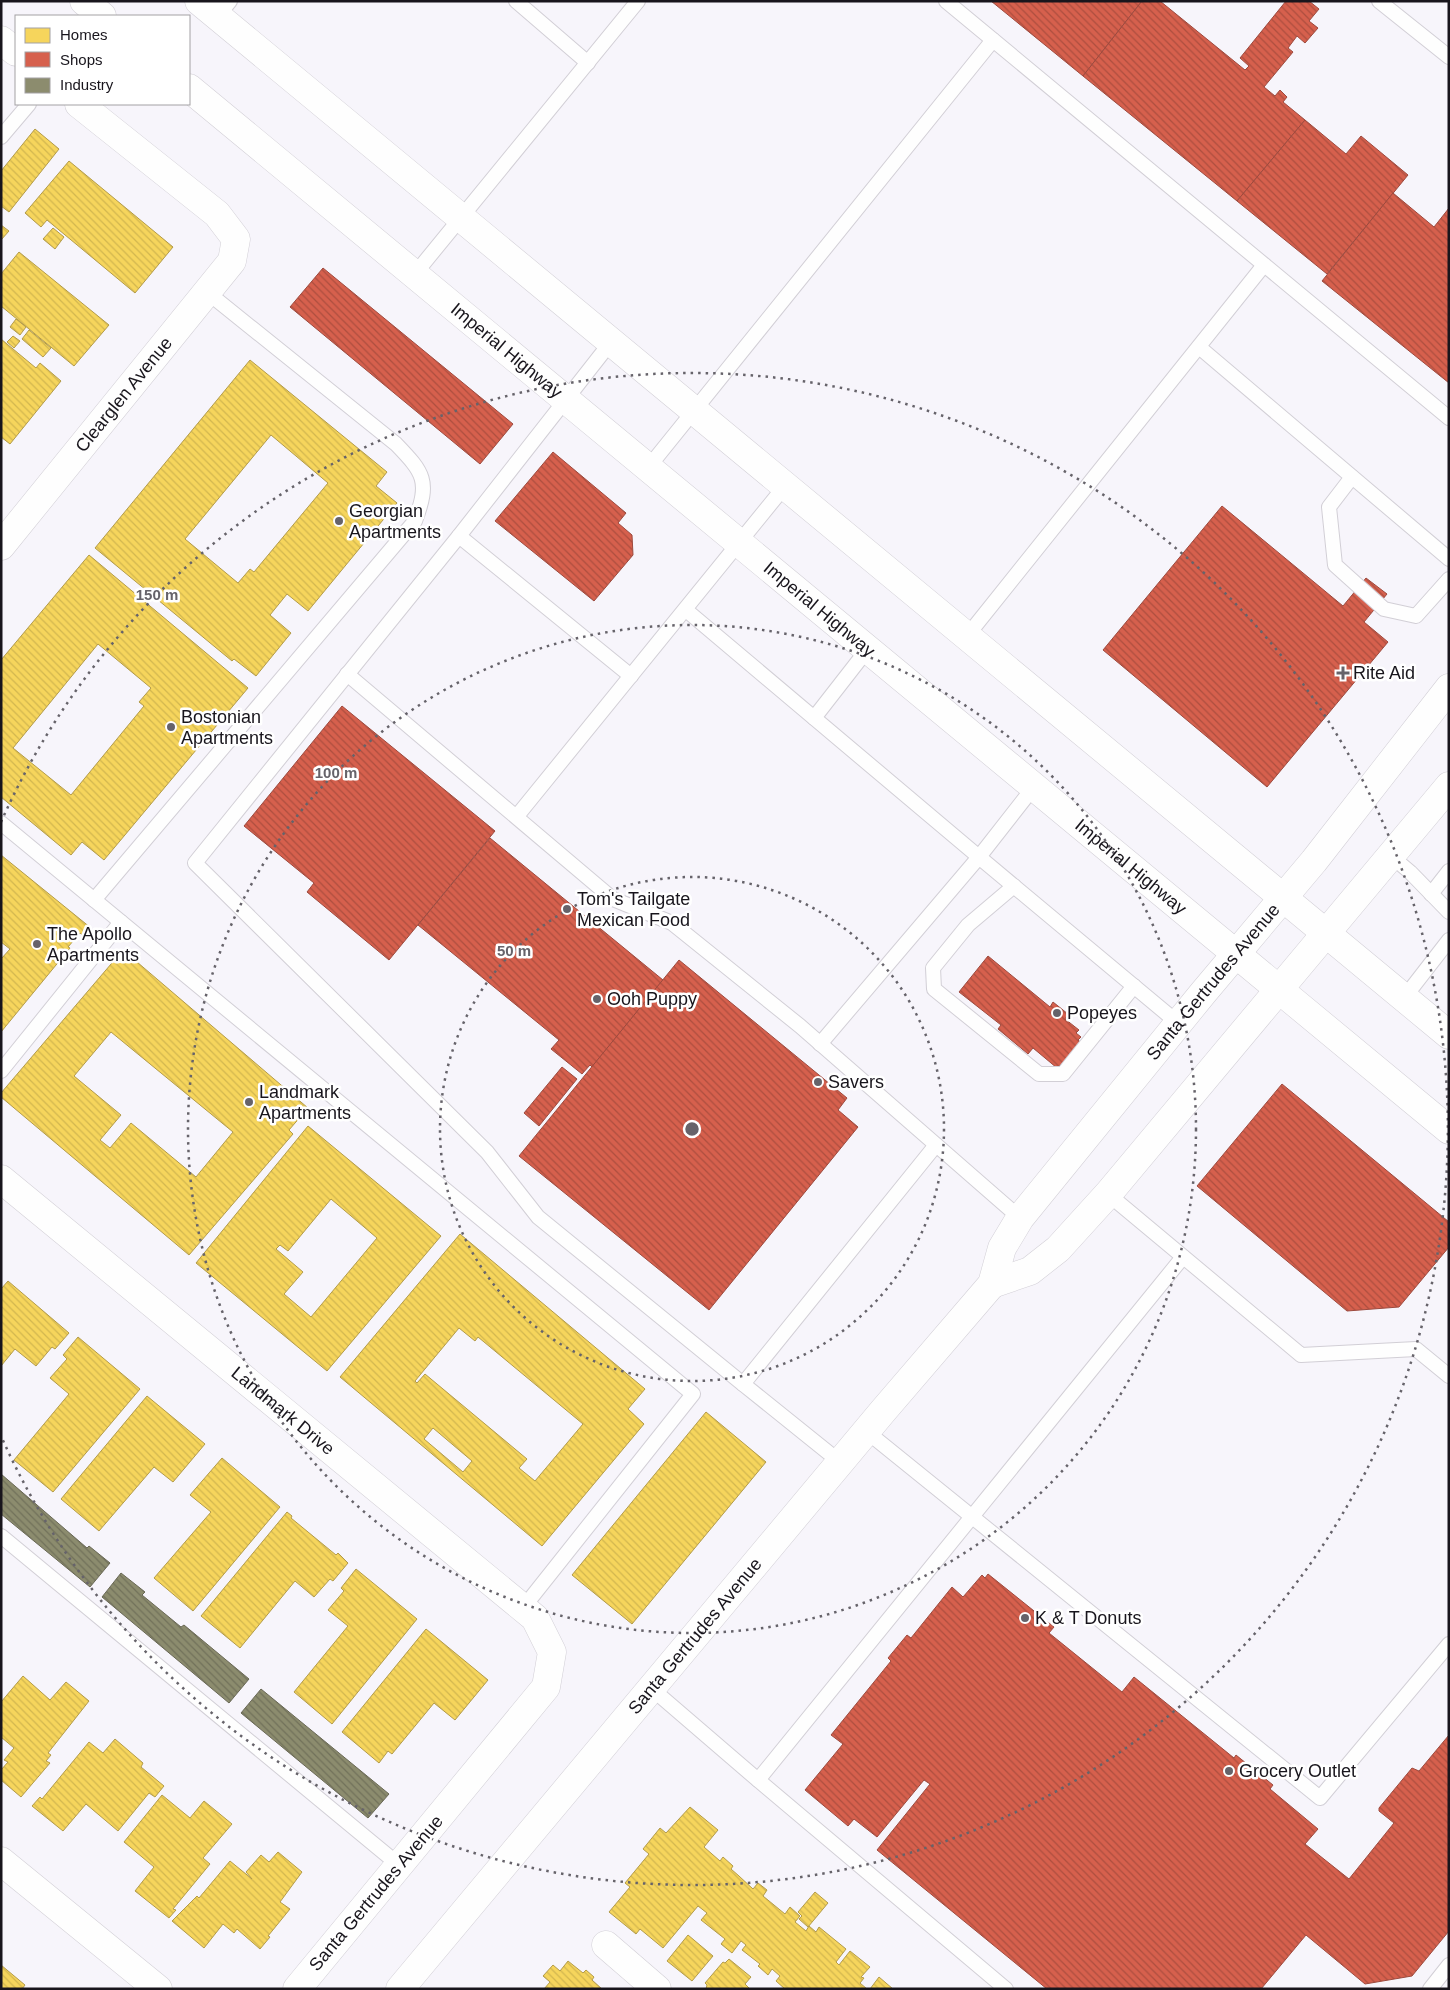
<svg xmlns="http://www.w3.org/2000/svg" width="1450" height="1990" font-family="Helvetica,sans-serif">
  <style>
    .homes { fill: url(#homes-back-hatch); stroke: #b39b49; fill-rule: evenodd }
    .shops { fill: url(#shops-back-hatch); stroke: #9d4a3e }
    .industry { fill: url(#industry-back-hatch); stroke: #696855 }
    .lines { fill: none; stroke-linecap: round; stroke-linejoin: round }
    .lane-casing { stroke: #d2cfd6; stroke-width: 16 }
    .street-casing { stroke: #d2cfd6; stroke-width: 29 }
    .secondary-casing { stroke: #d2cfd6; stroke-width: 29 }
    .primary-casing { stroke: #d2cfd6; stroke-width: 29 }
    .lane { stroke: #fefefe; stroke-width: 14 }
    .street { stroke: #fefefe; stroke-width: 28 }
    .secondary { stroke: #fefefe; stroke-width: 28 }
    .primary { stroke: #fefefe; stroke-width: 28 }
    .ring { fill: none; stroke: #66636a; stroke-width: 2.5; stroke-dasharray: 2.5 5 }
    .poi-dot { fill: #66636a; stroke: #fff; stroke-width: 2 }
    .labels { text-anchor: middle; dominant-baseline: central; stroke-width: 5; stroke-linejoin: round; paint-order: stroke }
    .street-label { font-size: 18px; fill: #18151c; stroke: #fff }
    .poi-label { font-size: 18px; fill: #18151c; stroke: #fff; text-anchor: start }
    .centre { fill: #66636a; stroke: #fff; stroke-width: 2.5 }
    .ring-label { font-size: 15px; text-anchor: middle; font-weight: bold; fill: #66636a; stroke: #fff; stroke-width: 5; stroke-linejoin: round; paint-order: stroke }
  </style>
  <defs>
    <pattern id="homes-back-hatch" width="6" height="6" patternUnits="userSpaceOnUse" patternTransform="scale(1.25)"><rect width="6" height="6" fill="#f6d55c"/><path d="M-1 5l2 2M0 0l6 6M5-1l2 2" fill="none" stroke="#d2b64f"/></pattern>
    <pattern id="shops-back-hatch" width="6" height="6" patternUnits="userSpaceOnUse" patternTransform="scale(1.25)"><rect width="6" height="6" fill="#d6604d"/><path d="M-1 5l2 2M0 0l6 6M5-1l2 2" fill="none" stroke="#ad4e3f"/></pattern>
    <pattern id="industry-back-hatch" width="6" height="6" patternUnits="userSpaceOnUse" patternTransform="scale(1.25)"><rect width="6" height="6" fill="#8c8c6e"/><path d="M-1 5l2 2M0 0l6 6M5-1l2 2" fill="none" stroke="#71715a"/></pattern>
  </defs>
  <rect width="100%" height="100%" fill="#f7f5fb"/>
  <g class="homes">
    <path d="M 35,129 L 59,149 L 9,212 L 1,206 L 1,171 Z"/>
    <path d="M 69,161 L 173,247 L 135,293 L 47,220 L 41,227 L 25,213 Z"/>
    <path d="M 1,225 L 9,231 L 1,240 Z"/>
    <path d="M 53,228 L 64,237 L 55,249 L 43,239 Z"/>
    <path d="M 19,252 L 109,325 L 74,366 L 1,306 L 1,274 Z"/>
    <path d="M 16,319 L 26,327 L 20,335 L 10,327 Z"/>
    <path d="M 29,330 L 51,348 L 43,357 L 22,339 Z"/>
    <path d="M 13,336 L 20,341 L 14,348 L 7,342 Z"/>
    <path d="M 1,339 L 36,368 L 40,363 L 61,381 L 10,444 L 1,437 Z"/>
    <path d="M 250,360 L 387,472 L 376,486 L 397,503 L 308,611 L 287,594 L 270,615 L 291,633 L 256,676 L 234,659 L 232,661 L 95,548 ZM 271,435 L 328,483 L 254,572 L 250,569 L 238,583 L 185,539 Z"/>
    <path d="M 89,555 L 248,688 L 104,860 L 82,842 L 71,855 L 1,797 L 1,660 ZM 98,644 L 151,688 L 139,702 L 144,706 L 71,795 L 13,748 Z"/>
    <path d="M 1,855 L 91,928 L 84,936 L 80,933 L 68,947 L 70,948 L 1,1032 L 1,959 L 10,949 L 1,942 Z"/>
    <path d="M 123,950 L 308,1108 L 289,1130 L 293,1134 L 189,1255 L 1,1097 L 1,1093 ZM 111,1032 L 233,1132 L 196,1177 L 131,1123 L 110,1148 L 100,1140 L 121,1115 L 74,1076 Z"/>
    <path d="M 308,1126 L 441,1236 L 327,1371 L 196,1263 ZM 331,1199 L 377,1238 L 311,1317 L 284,1294 L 303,1272 L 276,1249 L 280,1245 L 288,1251 Z"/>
    <path d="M 460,1234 L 645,1389 L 628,1409 L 644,1424 L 542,1546 L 340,1377 ZM 459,1328 L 475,1341 L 478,1337 L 583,1424 L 535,1481 L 519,1468 L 527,1459 L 425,1374 L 417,1383 L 415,1381 ZM 433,1428 L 472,1461 L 463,1472 L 424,1439 Z"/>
    <path d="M 8,1281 L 69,1333 L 55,1349 L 52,1347 L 36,1366 L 15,1349 L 1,1366 L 1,1289 Z"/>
    <path d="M 78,1337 L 140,1389 L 53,1492 L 14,1460 L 69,1394 L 50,1378 L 67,1359 L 63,1355 Z"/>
    <path d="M 147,1396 L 205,1444 L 173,1482 L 154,1467 L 99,1531 L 61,1499 Z"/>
    <path d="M 706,1412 L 766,1462 L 632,1624 L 572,1575 Z"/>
    <path d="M 222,1458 L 280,1507 L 193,1611 L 154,1578 L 211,1512 L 190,1495 Z"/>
    <path d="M 287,1512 L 292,1516 L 291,1518 L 336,1555 L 338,1553 L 348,1563 L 333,1581 L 330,1579 L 314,1597 L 295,1581 L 240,1648 L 201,1616 Z"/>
    <path d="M 356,1569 L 417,1619 L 332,1724 L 294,1692 L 348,1626 L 328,1610 L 344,1591 L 341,1588 Z"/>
    <path d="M 426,1629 L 488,1680 L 455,1720 L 434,1703 L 392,1754 L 388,1751 L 379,1763 L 342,1732 Z"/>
    <path d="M 23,1676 L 50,1700 L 66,1682 L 89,1701 L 48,1753 L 51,1755 L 46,1761 L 50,1763 L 21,1797 L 1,1780 L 1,1770 L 8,1762 L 4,1760 L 14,1748 L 1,1737 L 1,1702 Z"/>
    <path d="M 115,1739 L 143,1763 L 141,1767 L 164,1786 L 155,1797 L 149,1793 L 118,1831 L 86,1804 L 63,1831 L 32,1806 L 40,1797 L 42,1799 L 89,1742 L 103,1753 Z"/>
    <path d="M 162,1795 L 190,1818 L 204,1801 L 232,1824 L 203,1858 L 210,1864 L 173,1909 L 176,1910 L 169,1918 L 135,1891 L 154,1867 L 124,1842 Z"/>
    <path d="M 690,1807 L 718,1830 L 704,1847 L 720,1861 L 723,1857 L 733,1866 L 731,1869 L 739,1876 L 753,1889 L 758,1883 L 767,1890 L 763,1896 L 785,1914 L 790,1907 L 800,1916 L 795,1922 L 806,1931 L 809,1926 L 816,1932 L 819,1927 L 846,1949 L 836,1962 L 839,1965 L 850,1951 L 870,1967 L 861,1977 L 864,1978 L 860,1983 L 867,1989 L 785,1989 L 776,1981 L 780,1976 L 772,1969 L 768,1975 L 758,1966 L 760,1964 L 742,1950 L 746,1945 L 741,1941 L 732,1953 L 721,1944 L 725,1939 L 701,1920 L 707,1913 L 698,1906 L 663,1948 L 640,1929 L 636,1934 L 609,1912 L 630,1887 L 625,1883 L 649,1854 L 643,1849 L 660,1828 L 666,1833 Z"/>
    <path d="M 278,1852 L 302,1872 L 280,1902 L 290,1909 L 268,1936 L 270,1937 L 260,1949 L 237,1929 L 234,1933 L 223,1924 L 204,1948 L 172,1921 L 197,1896 L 199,1898 L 230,1861 L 252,1879 L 246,1872 L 261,1855 L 269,1862 Z"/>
    <path d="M 815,1892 L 828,1903 L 808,1927 L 799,1919 L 802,1916 L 798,1912 Z"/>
    <path d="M 688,1935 L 713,1956 L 692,1981 L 667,1961 Z"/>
    <path d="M 729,1959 L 751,1977 L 745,1984 L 750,1989 L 706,1989 L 707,1985 L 705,1983 L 723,1962 L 725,1963 Z"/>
    <path d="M 568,1961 L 583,1973 L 586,1970 L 594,1977 L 592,1980 L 602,1989 L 544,1989 L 550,1982 L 543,1976 L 553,1965 L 560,1971 Z"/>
    <path d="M 1,1965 L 25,1985 L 22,1989 L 1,1989 Z"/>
    <path d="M 879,1977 L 893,1989 L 870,1989 Z"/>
  </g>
  <g class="shops">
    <path d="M 991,1 L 1142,1 L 1083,76 Z"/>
    <path d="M 1142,1 L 1160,1 L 1245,70 L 1249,66 L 1240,58 L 1286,1 L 1309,1 L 1319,9 L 1309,21 L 1318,28 L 1305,43 L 1297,36 L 1288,48 L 1293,52 L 1264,87 L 1275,96 L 1280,90 L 1287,97 L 1283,102 L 1305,120 L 1237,201 L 1083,76 Z"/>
    <path d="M 1305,120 L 1346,154 L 1361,136 L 1408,175 L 1327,274 L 1237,201 Z"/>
    <path d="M 1393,193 L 1434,227 L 1449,208 L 1449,383 L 1322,281 Z"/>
    <path d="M 323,268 L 513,424 L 480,464 L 290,307 Z"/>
    <path d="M 553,452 L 626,513 L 618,523 L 632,535 L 633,555 L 594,601 L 495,521 Z"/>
    <path d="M 1222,506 L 1343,606 L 1366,578 L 1387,594 L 1364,622 L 1388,642 L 1267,787 L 1103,650 Z"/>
    <path d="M 342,706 L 495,831 L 389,960 L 307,892 L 314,883 L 244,826 Z"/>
    <path d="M 490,838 L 663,980 L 592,1067 L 590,1065 L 582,1074 L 551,1049 L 559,1040 L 418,925 Z"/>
    <path d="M 988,956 L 1050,1007 L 1053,1002 L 1068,1014 L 1065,1019 L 1079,1030 L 1076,1033 L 1081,1037 L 1078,1040 L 1084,1045 L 1065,1068 L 1061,1064 L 1057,1068 L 1033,1048 L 1028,1054 L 998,1029 L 1001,1025 L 959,992 Z"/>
    <path d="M 679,960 L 847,1098 L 838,1110 L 858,1127 L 709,1310 L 519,1156 Z"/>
    <path d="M 562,1067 L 577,1079 L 539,1126 L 524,1113 Z"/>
    <path d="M 1282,1084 L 1449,1222 L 1449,1247 L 1399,1307 L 1347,1311 L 1197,1186 Z"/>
    <path d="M 988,1574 L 1054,1627 L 1049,1633 L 1122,1692 L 1134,1677 L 1234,1758 L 1236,1755 L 1273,1785 L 1270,1789 L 1318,1829 L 1305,1844 L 1349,1879 L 1394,1823 L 1379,1811 L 1379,1808 L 1412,1768 L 1419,1771 L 1449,1735 L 1449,1931 L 1412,1976 L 1365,1984 L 1306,1935 L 1261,1989 L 1047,1989 L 877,1850 L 930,1784 L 924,1780 L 877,1837 L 854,1819 L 848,1826 L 805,1790 L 843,1744 L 831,1735 L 891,1661 L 888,1658 L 907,1635 L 911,1638 L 952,1587 L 963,1597 L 982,1575 L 985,1578 Z"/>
  </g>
  <g class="industry">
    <path d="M 1,1474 L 87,1548 L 89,1546 L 110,1563 L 90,1587 L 1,1514 Z"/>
    <path d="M 121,1573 L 145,1592 L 142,1595 L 181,1627 L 184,1625 L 249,1679 L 229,1703 L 102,1597 Z"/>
    <path d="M 261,1689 L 389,1794 L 368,1818 L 241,1713 Z"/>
  </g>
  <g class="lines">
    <g class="lane-casing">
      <g id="lane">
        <path d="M 516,1 L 588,63"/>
        <path d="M 946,1 L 1449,418"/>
        <path d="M 1379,1 L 1449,57"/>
        <path d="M 218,16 L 230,1"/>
        <path d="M 1,137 L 29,104"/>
        <path d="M 414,275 L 638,1"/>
        <path d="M 611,342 L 459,536 L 195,863 L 487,1152 L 538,1217 L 743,1384"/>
        <path d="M 1199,347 L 1449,559"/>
        <path d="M 647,469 L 993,40"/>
        <path d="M 1352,477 L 1329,507 L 1335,565 L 1384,609 L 1416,616 L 1449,579"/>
        <path d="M 459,536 L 631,676"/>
        <path d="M 686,610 L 979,857 L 1033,788"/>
        <path d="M 967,636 L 1264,265"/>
        <path d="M 347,674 L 613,899 L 672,923 L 800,1026 L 1020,1218"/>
        <path d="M 814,718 L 867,650"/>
        <path d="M 517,816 L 785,486"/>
        <path d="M 1,823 L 693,1394 L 523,1608"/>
        <path d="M 1391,856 L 1410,872 L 1449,912"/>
        <path d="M 1014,886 L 968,925 L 933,968 L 934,989 L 1039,1074 L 1063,1074 L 1134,986"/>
        <path d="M 1431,894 L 1449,871"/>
        <path d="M 94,900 L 415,521 C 430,481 424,473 396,444 L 207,292"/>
        <path d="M 1404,998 L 1449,940"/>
        <path d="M 820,1044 L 979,857 L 1178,1023"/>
        <path d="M 1,1071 L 121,922"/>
        <path d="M 1108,1194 L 1301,1355 L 1416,1349 L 1449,1376"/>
        <path d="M 866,1431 L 1320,1798 L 1449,1644"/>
        <path d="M 840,1462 L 743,1384 L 936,1145"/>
        <path d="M 1,1536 L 399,1865"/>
        <path d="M 651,1688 L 758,1780 L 1183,1257"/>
        <path d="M 758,1780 L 1006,1989"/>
        <path d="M 1430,1989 L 1449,1965"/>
      </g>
    </g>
    <g class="street-casing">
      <g id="street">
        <path d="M 1,40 L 16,52"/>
        <path id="s1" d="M 1,546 L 232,261 L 236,239 L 217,214 L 79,104"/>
        <path id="s2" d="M 1,1179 L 535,1618 L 552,1652 L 546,1687 L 297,1989"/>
        <path d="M 1,1861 L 158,1989"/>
        <path d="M 606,1945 L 657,1989"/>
      </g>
    </g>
    <g class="secondary-casing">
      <g id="secondary">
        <path d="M 992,1284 L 1030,1271 L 1058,1249 L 1108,1194 L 1449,786"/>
        <path id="s3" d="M 400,1989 L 883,1411 L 992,1284 L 1002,1248 L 1020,1218 L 1203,993 L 1314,861 L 1449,688"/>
      </g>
    </g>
    <g class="primary-casing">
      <g id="primary">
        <path d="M 84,1 L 102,16"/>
        <path d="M 199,1 L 1449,1035"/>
        <path id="s4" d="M 189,88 L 1449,1130"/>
      </g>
    </g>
    <use href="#lane" class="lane"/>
    <use href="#street" class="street"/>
    <use href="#secondary" class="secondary"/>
    <use href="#primary" class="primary"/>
  </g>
  <g class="ring">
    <circle cx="692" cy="1129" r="252"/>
    <circle cx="692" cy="1129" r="504"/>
    <path d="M1 822A756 756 0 1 1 1 1436"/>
  </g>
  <g class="poi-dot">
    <circle cx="339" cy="521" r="5"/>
    <path d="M1340.5 665.5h5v5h5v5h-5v5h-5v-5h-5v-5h5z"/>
    <circle cx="171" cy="727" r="5"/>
    <circle cx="567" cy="909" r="5"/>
    <circle cx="37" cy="944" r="5"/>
    <circle cx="597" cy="999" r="5"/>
    <circle cx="1057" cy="1013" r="5"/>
    <circle cx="818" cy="1082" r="5"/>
    <circle cx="249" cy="1102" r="5"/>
    <circle cx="1025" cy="1618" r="5"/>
    <circle cx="1229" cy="1771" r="5"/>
  </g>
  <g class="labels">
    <g class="street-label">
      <text stroke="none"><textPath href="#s4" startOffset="412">Imperial Highway</textPath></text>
      <text stroke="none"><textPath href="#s1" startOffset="195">Clearglen Avenue</textPath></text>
      <text stroke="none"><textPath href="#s4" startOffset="818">Imperial Highway</textPath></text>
      <text stroke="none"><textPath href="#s4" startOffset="1222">Imperial Highway</textPath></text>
      <text stroke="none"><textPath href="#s3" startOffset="1298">Santa Gertrudes Avenue</textPath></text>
      <text stroke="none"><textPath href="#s2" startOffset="365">Landmark Drive</textPath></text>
      <text stroke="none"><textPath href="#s3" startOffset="460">Santa Gertrudes Avenue</textPath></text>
      <text transform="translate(376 1893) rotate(-50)">Santa Gertrudes Avenue</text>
    </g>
    <g class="poi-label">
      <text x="349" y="511">Georgian<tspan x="349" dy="21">Apartments</tspan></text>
      <text x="1353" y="673">Rite Aid</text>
      <text x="181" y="717">Bostonian<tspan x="181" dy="21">Apartments</tspan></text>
      <text x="577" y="899">Tom's Tailgate<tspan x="577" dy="21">Mexican Food</tspan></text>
      <text x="47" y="934">The Apollo<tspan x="47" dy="21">Apartments</tspan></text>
      <text x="607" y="999">Ooh Puppy</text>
      <text x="1067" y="1013">Popeyes</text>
      <text x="828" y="1082">Savers</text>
      <text x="259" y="1092">Landmark<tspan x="259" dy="21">Apartments</tspan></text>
      <text x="1035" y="1618">K &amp; T Donuts</text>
      <text x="1239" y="1771">Grocery Outlet</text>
    </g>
  </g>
  <circle cx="692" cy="1129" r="8" class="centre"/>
  <g class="ring-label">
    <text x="157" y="600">150 m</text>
    <text x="336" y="778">100 m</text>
    <text x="514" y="956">50 m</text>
  </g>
  <rect width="1450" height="1990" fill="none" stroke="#18151c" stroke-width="5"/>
  <rect x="15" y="15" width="175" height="90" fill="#ffffff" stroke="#a3a1a4"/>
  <rect x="25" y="28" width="25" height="15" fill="#f6d55c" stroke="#a3a1a4"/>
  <text x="60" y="40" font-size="15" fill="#18151c">Homes</text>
  <rect x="25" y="52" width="25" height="15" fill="#d6604d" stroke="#a3a1a4"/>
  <text x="60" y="65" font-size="15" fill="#18151c">Shops</text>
  <rect x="25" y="78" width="25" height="15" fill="#8c8c6e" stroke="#a3a1a4"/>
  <text x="60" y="90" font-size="15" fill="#18151c">Industry</text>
</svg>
